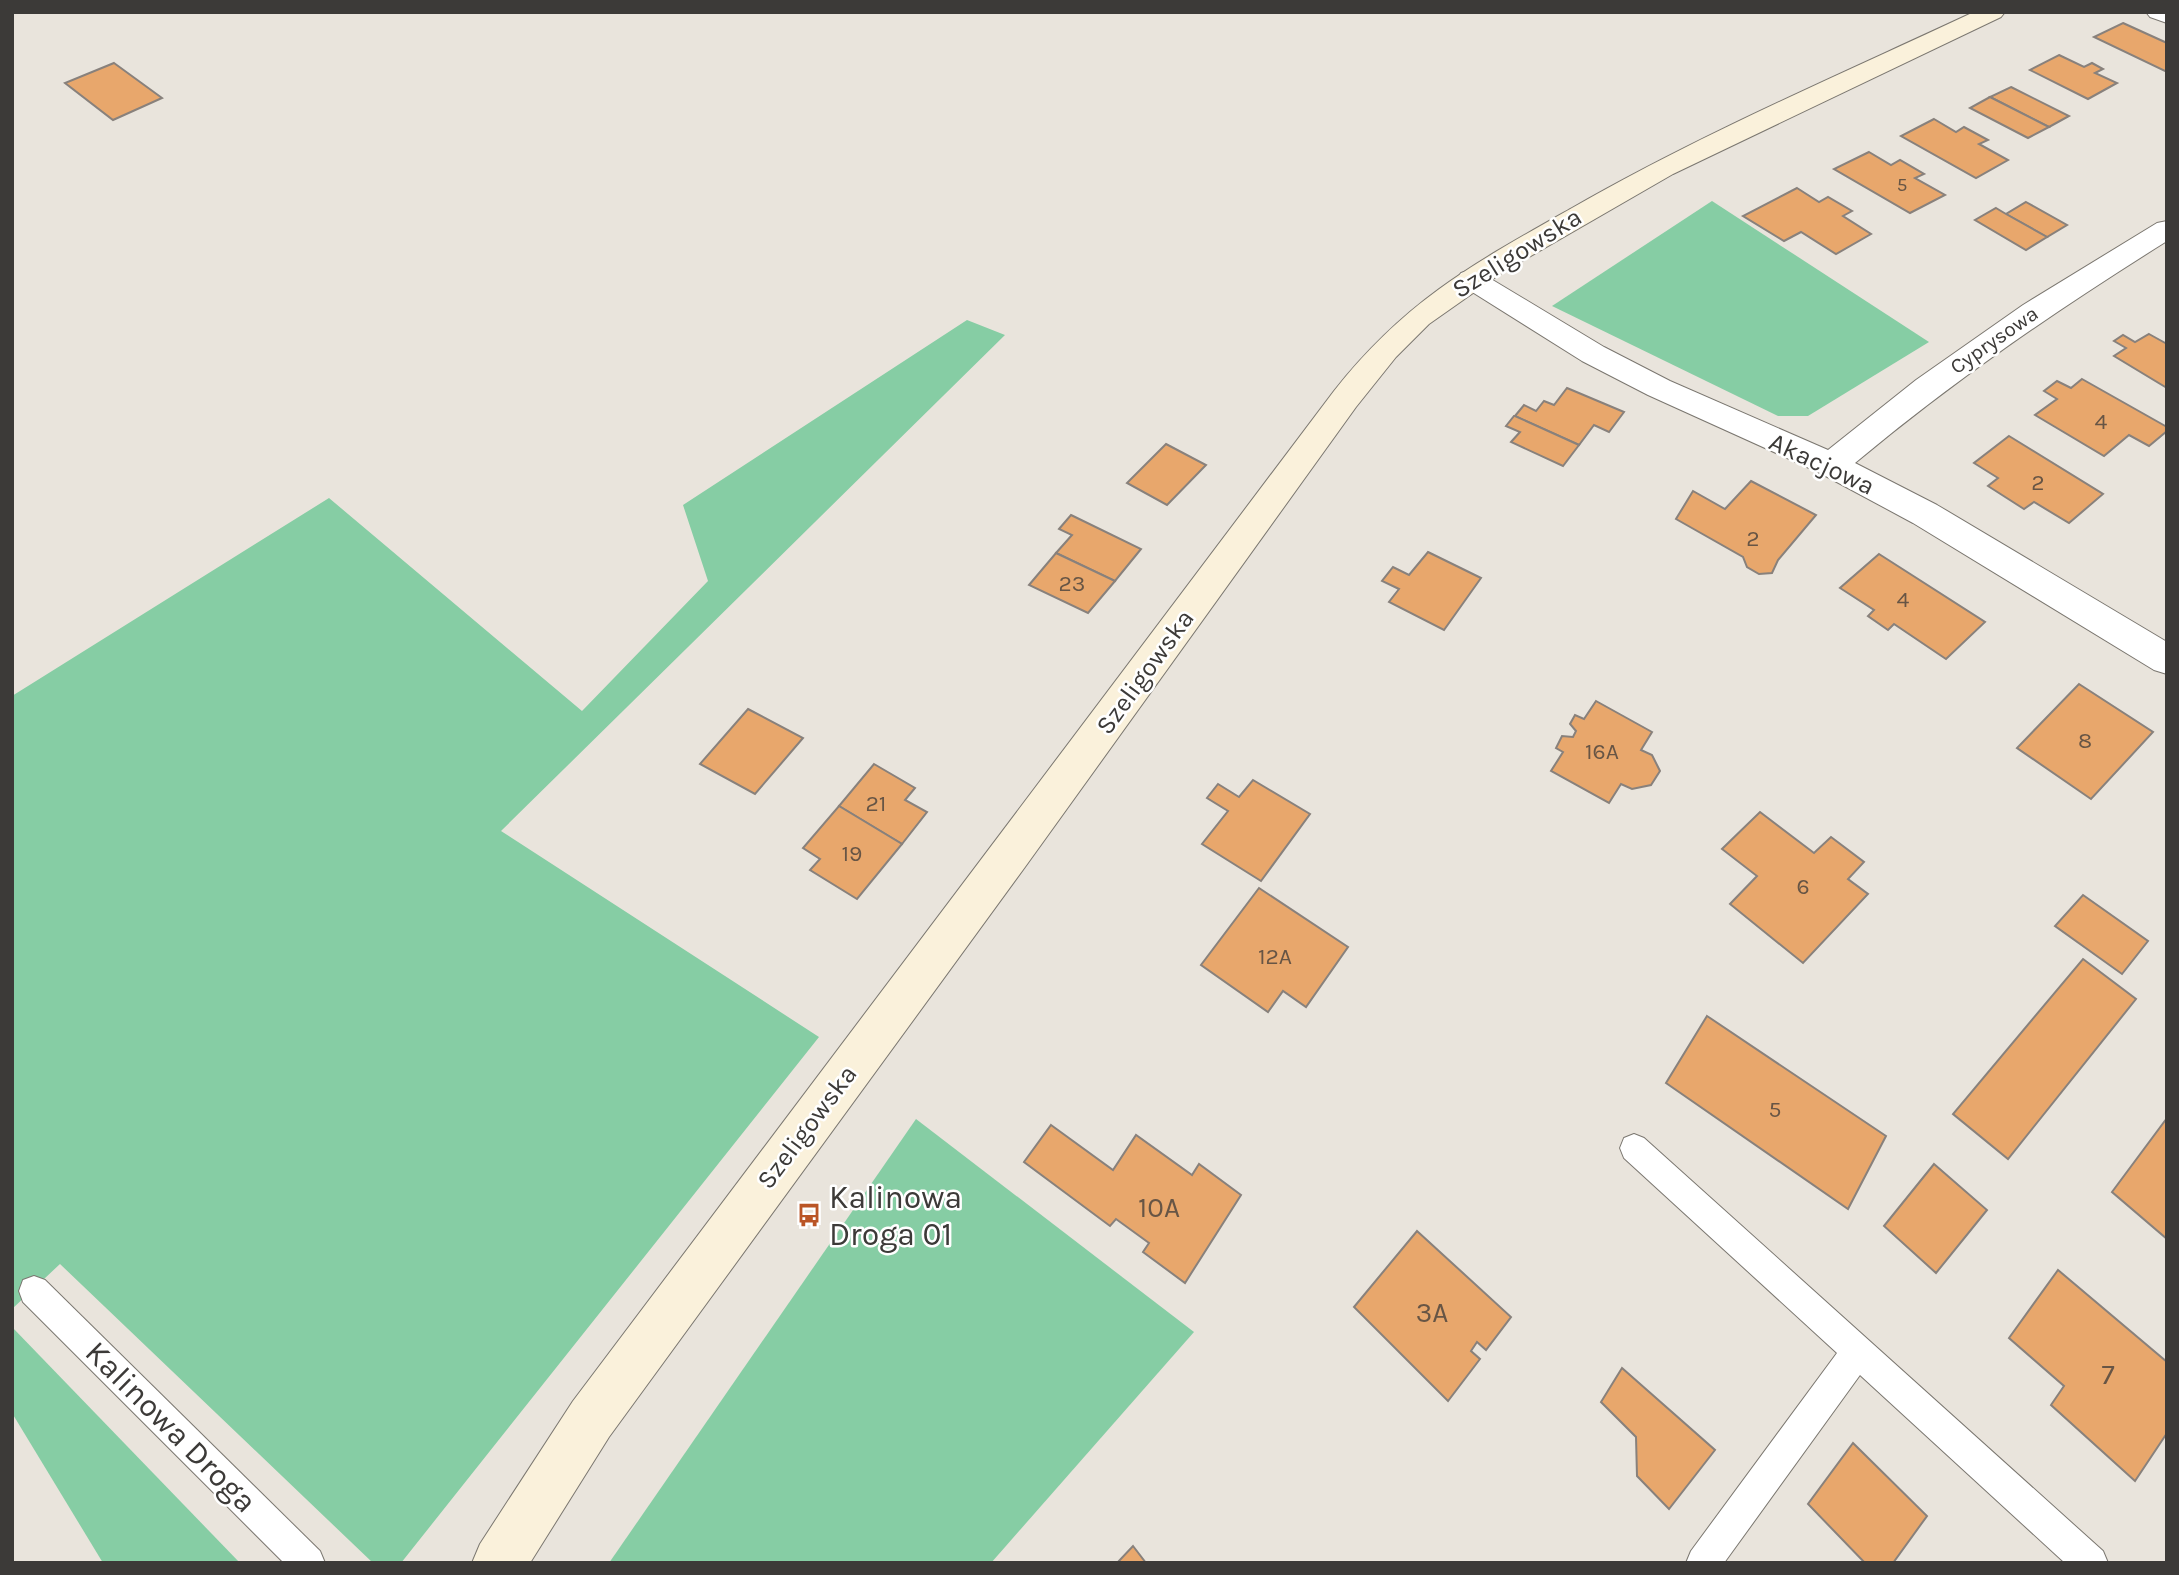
<svg xmlns="http://www.w3.org/2000/svg" width="2179" height="1575" font-family="Karla,sans-serif">
  <style>
    .green { fill: #86cda4 }
    .building { fill: #e8a76c; stroke: #88817c; stroke-width: 2 }
    .lines { fill: none; stroke-linecap: round; stroke-linejoin: round }
    .lane-casing { stroke: #7b7770; stroke-width: 2 }
    .street-casing { stroke: #7b7770; stroke-width: 2 }
    .secondary-casing { stroke: #7b7770; stroke-width: 2 }
    .lane { fill: #fff; fill-rule: evenodd }
    .street { fill: #fff; fill-rule: evenodd }
    .secondary { fill: #faf1db; fill-rule: evenodd }
    .labels { text-anchor: middle; dominant-baseline: central; stroke-width: 5; stroke-linejoin: round; paint-order: stroke }
    .far-number-label { font-size: 19px; fill: #675545 }
    .far-street-label { font-size: 21px; fill: #3c3a38; stroke: #fff }
    .number-label { font-size: 23px; fill: #675545 }
    .street-label { font-size: 26px; fill: #3c3a38; stroke: #fff }
    .near-number-label { font-size: 28px; fill: #675545 }
    .near-poi-label { font-size: 32px; fill: #3c3a38; stroke: #fff; text-anchor: start }
    .near-street-label { font-size: 32px; fill: #3c3a38; stroke: #fff }
  </style>
  <rect width="100%" height="100%" fill="#e9e4dc"/>
  <g class="green">
    <path d="M 1712,201 L 1929,342 L 1808,416 L 1778,416 L 1552,306 Z"/>
    <path d="M 967,320 L 1005,335 L 501,831 L 819,1037 L 401,1563 L 373,1563 L 60,1264 L 12,1309 L 12,696 L 329,498 L 582,711 L 708,581 L 683,505 Z"/>
    <path d="M 916,1119 L 1194,1332 L 991,1563 L 609,1563 Z"/>
    <path d="M 12,1327 L 240,1563 L 103,1563 L 12,1413 Z"/>
  </g>
  <g class="building">
    <path d="M 2123,23 L 2167,43 L 2167,72 L 2094,37 Z"/>
    <path d="M 2059,55 L 2084,67 L 2092,63 L 2103,69 L 2095,73 L 2117,83 L 2088,99 L 2030,70 Z"/>
    <path d="M 114,63 L 162,98 L 113,120 L 65,83 Z"/>
    <path d="M 2011,87 L 2069,116 L 2049,127 L 1990,97 Z"/>
    <path d="M 1990,97 L 2049,127 L 2028,138 L 1970,108 Z"/>
    <path d="M 1934,119 L 1956,132 L 1964,127 L 1988,140 L 1979,144 L 2008,160 L 1976,178 L 1901,136 Z"/>
    <path d="M 1869,152 L 1891,165 L 1900,160 L 1924,174 L 1915,178 L 1945,195 L 1910,213 L 1834,169 Z"/>
    <path d="M 1797,188 L 1819,202 L 1828,197 L 1852,211 L 1843,216 L 1871,234 L 1836,254 L 1801,232 L 1784,241 L 1743,216 Z"/>
    <path d="M 2026,202 L 2067,225 L 2047,237 L 2006,214 Z"/>
    <path d="M 1996,208 L 2006,214 L 2047,237 L 2026,250 L 1975,220 Z"/>
    <path d="M 2149,334 L 2167,344 L 2167,388 L 2114,356 L 2126,348 L 2114,341 L 2123,335 L 2135,342 Z"/>
    <path d="M 2082,379 L 2167,427 L 2167,431 L 2149,446 L 2129,435 L 2104,456 L 2035,415 L 2057,399 L 2044,391 L 2057,381 L 2071,388 Z"/>
    <path d="M 1567,388 L 1624,412 L 1609,432 L 1594,425 L 1579,445 L 1515,416 L 1524,405 L 1536,411 L 1544,401 L 1554,405 Z"/>
    <path d="M 1514,416 L 1515,416 L 1579,445 L 1563,466 L 1511,442 L 1520,432 L 1506,426 Z"/>
    <path d="M 2009,436 L 2103,494 L 2069,523 L 2034,502 L 2024,509 L 1988,486 L 1998,478 L 1974,463 Z"/>
    <path d="M 1166,444 L 1206,465 L 1167,505 L 1127,483 Z"/>
    <path d="M 1751,481 L 1816,515 L 1778,560 L 1772,573 L 1759,574 L 1747,567 L 1743,557 L 1676,519 L 1693,491 L 1725,509 Z"/>
    <path d="M 1071,515 L 1141,549 L 1115,581 L 1056,553 L 1072,535 L 1059,529 Z"/>
    <path d="M 1428,552 L 1481,578 L 1444,630 L 1389,602 L 1399,589 L 1382,581 L 1393,567 L 1409,575 Z"/>
    <path d="M 1056,553 L 1115,581 L 1088,613 L 1029,585 Z"/>
    <path d="M 1879,554 L 1985,622 L 1946,659 L 1894,624 L 1888,630 L 1868,616 L 1874,610 L 1840,588 Z"/>
    <path d="M 2079,684 L 2153,732 L 2091,799 L 2017,748 Z"/>
    <path d="M 1596,701 L 1652,732 L 1641,750 L 1652,755 L 1660,771 L 1651,785 L 1632,789 L 1621,784 L 1609,803 L 1551,771 L 1563,752 L 1556,748 L 1562,736 L 1573,737 L 1576,731 L 1570,724 L 1575,715 L 1584,719 Z"/>
    <path d="M 748,709 L 803,738 L 755,794 L 700,764 Z"/>
    <path d="M 874,764 L 915,788 L 905,800 L 927,812 L 902,844 L 839,806 Z"/>
    <path d="M 1253,780 L 1310,814 L 1261,881 L 1202,844 L 1228,811 L 1207,798 L 1218,784 L 1239,797 Z"/>
    <path d="M 839,806 L 902,844 L 857,899 L 810,870 L 820,859 L 803,848 Z"/>
    <path d="M 1760,812 L 1814,853 L 1831,837 L 1864,862 L 1848,879 L 1868,894 L 1803,963 L 1730,904 L 1757,876 L 1722,849 Z"/>
    <path d="M 1259,888 L 1348,947 L 1306,1007 L 1283,991 L 1268,1012 L 1201,965 Z"/>
    <path d="M 2083,895 L 2148,941 L 2122,974 L 2055,926 Z"/>
    <path d="M 2083,959 L 2136,999 L 2008,1159 L 1953,1114 Z"/>
    <path d="M 1707,1016 L 1886,1136 L 1848,1209 L 1666,1083 Z"/>
    <path d="M 2167,1118 L 2167,1239 L 2112,1192 Z"/>
    <path d="M 1051,1125 L 1113,1170 L 1136,1135 L 1192,1175 L 1199,1164 L 1241,1195 L 1185,1283 L 1143,1252 L 1149,1243 L 1116,1219 L 1110,1226 L 1024,1162 Z"/>
    <path d="M 1934,1164 L 1987,1210 L 1936,1273 L 1884,1226 Z"/>
    <path d="M 1417,1231 L 1511,1317 L 1486,1350 L 1477,1342 L 1471,1351 L 1480,1359 L 1448,1401 L 1354,1307 Z"/>
    <path d="M 2058,1270 L 2167,1362 L 2167,1433 L 2135,1481 L 2051,1405 L 2064,1386 L 2009,1338 Z"/>
    <path d="M 1622,1368 L 1715,1450 L 1669,1509 L 1637,1476 L 1636,1437 L 1601,1402 Z"/>
    <path d="M 1853,1443 L 1927,1516 L 1893,1563 L 1865,1563 L 1808,1504 Z"/>
    <path d="M 1133,1546 L 1146,1563 L 1117,1563 Z"/>
  </g>
  <g class="lines">
    <g class="lane-casing">
      <g id="lane">
        <path d="M 1634,1134 L 1644,1138 L 2103,1551 L 2108,1563 L 2065,1563 L 1860,1375 L 1724,1563 L 1686,1563 L 1691,1551 L 1837,1353 L 1624,1158 L 1620,1148 L 1624,1138 Z"/>
        <path d="M 34,1276 L 45,1280 L 320,1551 L 325,1563 L 284,1563 L 23,1302 L 19,1291 L 23,1280 Z"/>
      </g>
    </g>
    <g class="street-casing">
      <g id="street">
        <path d="M 2146,12 L 2167,12 L 2167,23 L 2150,17 Z"/>
        <path d="M 2167,221 L 2167,241 C 2055,311 1956,379 1855,463 L 1937,505 L 2167,642 L 2167,674 L 2154,670 L 1913,523 L 1820,473 L 1648,395 L 1582,361 L 1461,285 L 1457,279 L 1461,273 L 1471,270 L 1481,273 L 1604,347 L 1670,381 L 1828,450 L 1916,380 L 2023,305 L 2157,223 Z"/>
      </g>
    </g>
    <g class="secondary-casing">
      <path id="secondary" d="M 1974,12 L 2005,12 L 2001,17 L 1673,174 L 1503,272 L 1429,324 L 1396,357 L 1356,407 L 1025,867 L 609,1437 L 530,1563 L 472,1563 L 480,1544 L 573,1401 L 1334,391 C 1406,300 1473,264 1572,208 C 1701,134 1839,75 1974,12 Z"/>
    </g>
    <use href="#lane" class="lane"/>
    <use href="#street" class="street"/>
    <use href="#secondary" class="secondary"/>
  </g>
  <defs>
    <g id="bus-bare" transform="scale(1.89)"><path d="M-5-6H5V4H4V6H2V4H-2V6H-4V4H-5ZM-3.5-4V0h7V-4ZM-3.5 1.2v1.5H-2V1.2ZM2 1.2v1.5H3.5V1.2Z" fill="#ba5526" stroke="#fff" stroke-width="2.5" paint-order="stroke"/></g>
  </defs>
  <g fill-rule="evenodd">
    <use href="#bus-bare" x="809" y="1215"/>
  </g>
  <g class="labels">
    <g class="far-number-label">
      <text x="1902" y="185">5</text>
    </g>
    <g class="far-street-label">
      <text transform="translate(1994 340) rotate(-35)">Cyprysowa</text>
    </g>
    <g class="number-label">
      <text x="2101" y="421">4</text>
      <text x="2038" y="482">2</text>
      <text x="1753" y="538">2</text>
      <text x="1072" y="583">23</text>
      <text x="1903" y="599">4</text>
      <text x="2085" y="740">8</text>
      <text x="1602" y="751">16A</text>
      <text x="876" y="803">21</text>
      <text x="852" y="853">19</text>
      <text x="1803" y="886">6</text>
      <text x="1275" y="956">12A</text>
      <text x="1775" y="1109">5</text>
    </g>
    <g class="street-label">
      <text transform="translate(1517 253) rotate(-32)">Szeligowska</text>
      <text transform="translate(1822 464) rotate(25)">Akacjowa</text>
      <text transform="translate(1145 672) rotate(-54)">Szeligowska</text>
      <text transform="translate(807 1127) rotate(-53)">Szeligowska</text>
    </g>
    <g class="near-number-label">
      <text x="1159" y="1207">10A</text>
      <text x="1432" y="1312">3A</text>
      <text x="2108" y="1374">7</text>
    </g>
    <g class="near-poi-label">
      <text x="829" y="1197">Kalinowa<tspan x="829" dy="37">Droga 01</tspan></text>
    </g>
    <g class="near-street-label">
      <text transform="translate(171 1427) rotate(45)">Kalinowa Droga</text>
    </g>
  </g>
  <rect width="2179" height="1575" fill="none" stroke="#3c3a38" stroke-width="28"/>
</svg>
